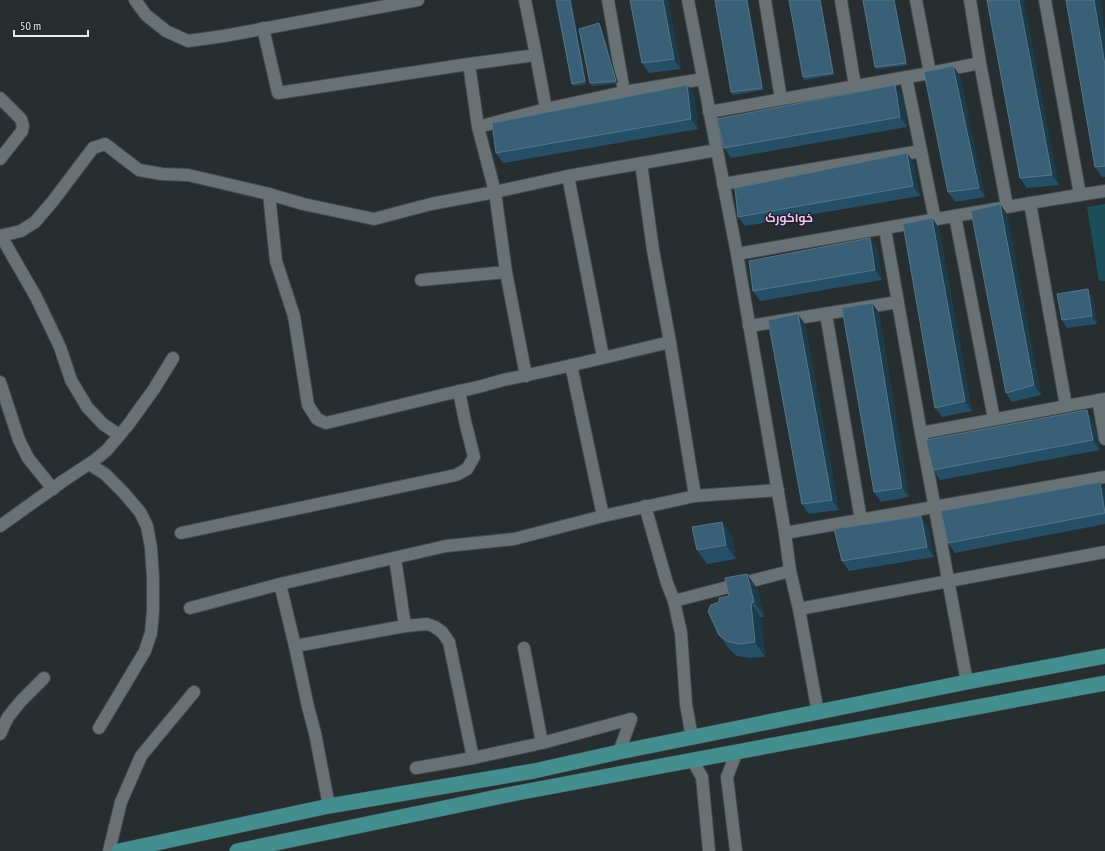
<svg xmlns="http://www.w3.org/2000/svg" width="1105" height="851" font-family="'PT Sans Narrow',Cairo,sans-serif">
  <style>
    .green { fill: #1c4e59 }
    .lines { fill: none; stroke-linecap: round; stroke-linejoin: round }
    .minor-casing { stroke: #43494b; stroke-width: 14 }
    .major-casing { stroke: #43494b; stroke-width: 16 }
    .minor { stroke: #687174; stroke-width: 12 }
    .major { stroke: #438e8e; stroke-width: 15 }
    .wall { fill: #244f67 }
    .shaded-wall { fill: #1c3b4b }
    .building { fill: #396076; stroke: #547688 }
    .labels { text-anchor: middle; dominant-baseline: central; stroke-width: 3; stroke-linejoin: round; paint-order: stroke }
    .neighbourhood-label { font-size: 12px; font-weight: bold; fill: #f8bff9; stroke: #1d2526 }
  </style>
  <rect width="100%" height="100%" fill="#262e30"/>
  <path class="green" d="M 1105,204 L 1105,281 L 1099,281 L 1087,207 Z"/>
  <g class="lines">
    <g class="minor-casing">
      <g id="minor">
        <path d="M 135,0 L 146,15 L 166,31 L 188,41 L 224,36 L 418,0"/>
        <path d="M 525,0 L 536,55 L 546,109"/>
        <path d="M 608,0 L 624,92"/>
        <path d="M 688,0 L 737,254 L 785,533 L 790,571 L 799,609 L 818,713"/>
        <path d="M 765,0 L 781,99"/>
        <path d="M 841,0 L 855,86"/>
        <path d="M 916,0 L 930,73"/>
        <path d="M 970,0 L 980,63 L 1007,206"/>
        <path d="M 1045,0 L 1080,195"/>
        <path d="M 263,28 L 278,93 L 469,64 L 536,55"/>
        <path d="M 469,64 L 478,127 L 495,192 L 506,272 L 526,376"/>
        <path d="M 906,77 L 935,220"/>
        <path d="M 0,98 L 21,119 L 23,126 L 22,131 L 0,159"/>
        <path d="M 709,112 L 930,73 L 980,63"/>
        <path d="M 478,127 L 546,109 L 624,92 L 703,79"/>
        <path d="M 641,163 L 653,250 L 670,342 L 695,496"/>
        <path d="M 568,176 L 603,357"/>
        <path d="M 723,184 L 921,151"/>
        <path d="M 269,194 L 276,261 L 294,316 L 308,405 L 317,419 L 326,423 L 459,391"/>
        <path d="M 1030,203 L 1066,406"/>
        <path d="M 955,216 L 994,419"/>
        <path d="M 885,229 L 921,433 L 967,682"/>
        <path d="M 0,236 L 21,231 L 35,222 L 53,201 L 93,148 L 105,144 L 139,170 L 162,174 L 188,175 L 269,194 L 303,204 L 374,219 L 431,204 L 495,192 L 568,176 L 717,150"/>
        <path d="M 1,236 L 36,297 L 60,347 L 71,380 L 87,407 L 103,424 L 119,435"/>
        <path d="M 737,254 C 860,233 982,210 1105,191"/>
        <path d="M 421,280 L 506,272"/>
        <path d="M 826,314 L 861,520"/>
        <path d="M 749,326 L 898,302"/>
        <path d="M 571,365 L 603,516"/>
        <path d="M 0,382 L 19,440 L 28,458 L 53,489"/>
        <path d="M 1098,400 L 1105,439"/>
        <path d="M 921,433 L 1105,399"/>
        <path d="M 89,464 L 105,474 L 124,493 L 140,512 L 147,526 L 151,548 L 153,578 L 153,611 L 151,633 L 145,651 L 99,728"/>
        <path d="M 645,506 L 667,583 L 674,601 L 681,633 L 686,704 L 692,738"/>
        <path d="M 0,526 L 66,479 L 95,460 L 107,450 L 128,425 L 154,389 L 173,358"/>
        <path d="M 181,533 L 456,475 L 467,469 L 474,457 L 465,421 L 459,391 C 474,389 489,384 503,380 C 559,369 615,355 670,342"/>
        <path d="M 785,533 L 1105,477"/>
        <path d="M 395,558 L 405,626"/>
        <path d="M 674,601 L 790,571"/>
        <path d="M 190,608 L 280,584"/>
        <path d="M 799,609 L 1105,552"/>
        <path d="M 295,646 L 405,626 L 427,624 L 435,627 L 442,632 L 449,642 L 473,758"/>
        <path d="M 524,648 L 542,743"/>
        <path d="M 0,734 L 8,717 L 21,701 L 44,678"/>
        <path d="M 619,752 L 631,719"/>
        <path d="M 692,760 L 702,777 L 709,851"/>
        <path d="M 416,768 L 473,758 L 542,743 L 631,719"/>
        <path d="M 329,806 L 315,733 L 308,707 L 295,646 L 280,584 L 446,546 L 514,539 L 603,516 L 695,496 L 778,490"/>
        <path d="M 109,851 L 121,802 L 141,756 L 194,692"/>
        <path d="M 736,851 L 727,777 L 737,751"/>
      </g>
    </g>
    <g class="major-casing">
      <g id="major">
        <path d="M 119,851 L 329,806 L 534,771 L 619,752 L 967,682 L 1105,656"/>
        <path d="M 237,851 L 517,793 L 1105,683"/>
      </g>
    </g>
    <use href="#minor" class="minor"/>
    <use href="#major" class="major"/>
  </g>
  <g class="wall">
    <path d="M 556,0 L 586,84 L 574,86 L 572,84 Z"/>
    <path d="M 668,0 L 681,69 L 649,73 L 642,63 Z"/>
    <path d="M 715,0 L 764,90 L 733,95 L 731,92 Z"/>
    <path d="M 789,0 L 821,0 L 834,75 L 804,80 L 803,77 Z"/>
    <path d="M 863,0 L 908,65 L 877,69 L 875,67 Z"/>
    <path d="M 987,0 L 1059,185 L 1027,188 L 1020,178 Z"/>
    <path d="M 1066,0 L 1100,0 L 1105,33 L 1105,177 L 1102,177 L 1095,167 Z"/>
    <path d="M 601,25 L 618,83 L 592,86 L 590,83 Z"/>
    <path d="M 953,66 L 960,76 L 985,197 L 955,202 L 948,192 Z"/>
    <path d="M 694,94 L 698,129 L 503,163 L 496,153 Z"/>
    <path d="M 902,95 L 907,127 L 731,158 L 724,148 Z"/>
    <path d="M 914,163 L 920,196 L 745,226 L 738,217 Z"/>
    <path d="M 1000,204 L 1007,214 L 1041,395 L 1012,402 L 1006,393 Z"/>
    <path d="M 932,218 L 939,228 L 972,411 L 942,417 L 935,408 Z"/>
    <path d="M 877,247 L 882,280 L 760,301 L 753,291 Z"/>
    <path d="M 1093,297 L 1097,324 L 1067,328 L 1062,320 Z"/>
    <path d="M 872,303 L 879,313 L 909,497 L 881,502 L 874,492 Z"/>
    <path d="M 805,324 L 839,510 L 809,514 L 802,504 Z"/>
    <path d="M 1093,420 L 1100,450 L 940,480 L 933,470 Z"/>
    <path d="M 1105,489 L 1105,524 L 955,553 L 948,543 Z"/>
    <path d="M 928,525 L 934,557 L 849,571 L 842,561 Z"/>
    <path d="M 732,536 L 736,559 L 707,564 L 697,550 Z"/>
    <path d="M 757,588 L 764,617 L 761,617 L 765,657 L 749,658 L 737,656 L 730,650 L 719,635 L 729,596 Z"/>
  </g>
  <g class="shaded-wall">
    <path d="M 570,0 L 572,0 L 586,84 L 585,81 Z"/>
    <path d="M 663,0 L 668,0 L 681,69 L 674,59 Z"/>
    <path d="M 747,0 L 748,0 L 764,90 L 762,88 Z"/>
    <path d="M 820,0 L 821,0 L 834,75 L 833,73 Z"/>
    <path d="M 894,0 L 895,0 L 908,65 L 906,63 Z"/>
    <path d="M 1019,0 L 1024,0 L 1059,185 L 1052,175 Z"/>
    <path d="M 1094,0 L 1100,0 L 1105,33 L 1105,65 Z"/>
    <path d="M 599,23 L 601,25 L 618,83 L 616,81 Z"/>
    <path d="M 953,66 L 960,76 L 985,197 L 979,188 Z"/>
    <path d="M 687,85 L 694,94 L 698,129 L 691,119 Z"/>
    <path d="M 895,85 L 902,95 L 907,127 L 900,117 Z"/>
    <path d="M 907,153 L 914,163 L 920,196 L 913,186 Z"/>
    <path d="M 1000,204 L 1007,214 L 1041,395 L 1034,385 Z"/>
    <path d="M 932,218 L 939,228 L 972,411 L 965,401 Z"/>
    <path d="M 870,238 L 877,247 L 882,280 L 875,270 Z"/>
    <path d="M 1088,289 L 1093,297 L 1097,324 L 1092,316 Z"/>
    <path d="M 872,303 L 879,313 L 909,497 L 902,488 Z"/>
    <path d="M 798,314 L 805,324 L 839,510 L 832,500 Z"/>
    <path d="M 1087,410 L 1093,420 L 1100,450 L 1093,440 Z"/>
    <path d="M 1100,482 L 1105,489 L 1105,514 L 1105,513 Z"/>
    <path d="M 921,516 L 928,525 L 934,557 L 927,547 Z"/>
    <path d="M 722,522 L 732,536 L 736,559 L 726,545 Z"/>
    <path d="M 747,574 L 757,588 L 764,617 L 754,602 Z"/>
    <path d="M 751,603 L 761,617 L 765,657 L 755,642 Z"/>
  </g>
  <g class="building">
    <path d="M 556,0 L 570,0 L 585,81 L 572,84 Z"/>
    <path d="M 630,0 L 663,0 L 674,59 L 642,63 Z"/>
    <path d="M 715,0 L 747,0 L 762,88 L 731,92 Z"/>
    <path d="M 789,0 L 820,0 L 833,73 L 803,77 Z"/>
    <path d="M 863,0 L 894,0 L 906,63 L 875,67 Z"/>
    <path d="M 987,0 L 1019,0 L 1052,175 L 1020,178 Z"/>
    <path d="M 1066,0 L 1094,0 L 1105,65 L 1105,166 L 1095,167 Z"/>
    <path d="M 599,23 L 616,81 L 590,83 L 579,29 Z"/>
    <path d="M 953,66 L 979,188 L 948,192 L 924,72 Z"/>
    <path d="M 687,85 L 691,119 L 496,153 L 492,123 Z"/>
    <path d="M 895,85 L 900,117 L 724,148 L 717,119 Z"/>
    <path d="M 907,153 L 913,186 L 738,217 L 735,188 Z"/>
    <path d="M 1000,204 L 1034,385 L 1006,393 L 971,211 Z"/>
    <path d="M 932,218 L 965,401 L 935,408 L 903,224 Z"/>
    <path d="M 870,238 L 875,270 L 753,291 L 749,261 Z"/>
    <path d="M 1088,289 L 1092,316 L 1062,320 L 1057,294 Z"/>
    <path d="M 872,303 L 902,488 L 874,492 L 842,308 Z"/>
    <path d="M 798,314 L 832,500 L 802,504 L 768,320 Z"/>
    <path d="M 1087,410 L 1093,440 L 933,470 L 926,440 Z"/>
    <path d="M 1100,482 L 1105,513 L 948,543 L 941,511 Z"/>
    <path d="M 921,516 L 927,547 L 842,561 L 834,529 Z"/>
    <path d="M 722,522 L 726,545 L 697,550 L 692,527 Z"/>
    <path d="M 747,574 L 754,602 L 751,603 L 755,642 L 739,644 L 727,641 L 719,635 L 708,611 L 711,605 L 719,602 L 719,598 L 729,596 L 725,578 Z"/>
  </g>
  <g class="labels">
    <g class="neighbourhood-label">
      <text x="789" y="217">خواکورک</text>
    </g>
  </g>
  <path d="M14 30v6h74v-6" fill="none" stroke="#e7ecee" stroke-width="2"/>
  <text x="20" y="30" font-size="12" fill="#e7ecee" stroke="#1d2526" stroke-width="3" paint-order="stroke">50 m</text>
</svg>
